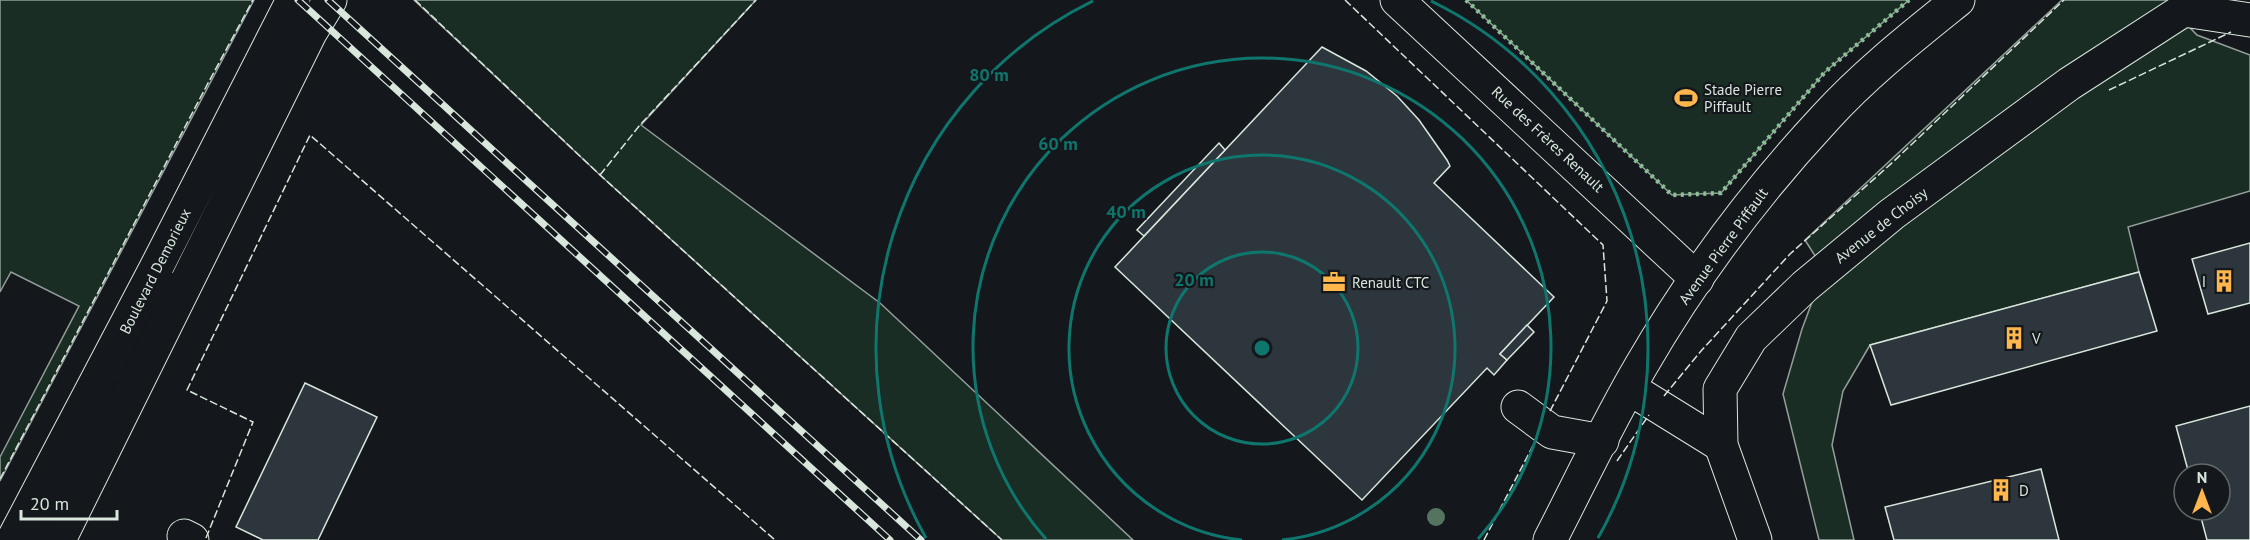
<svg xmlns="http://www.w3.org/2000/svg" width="2250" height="540" font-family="'PT Sans',sans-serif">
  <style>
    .green { fill: #1a2d24; stroke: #939e99; stroke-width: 1.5 }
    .building { fill: #2c363c; stroke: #d8e6dc; stroke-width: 1.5 }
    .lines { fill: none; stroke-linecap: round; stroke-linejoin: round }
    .minor-casing { stroke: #d8e6dc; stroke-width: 35 }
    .major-casing { stroke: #d8e6dc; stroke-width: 35 }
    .minor { stroke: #14181c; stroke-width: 33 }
    .major { stroke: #14181c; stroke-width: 33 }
    .rail-casing { stroke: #d8e6dc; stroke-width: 7 }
    .rail { stroke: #14181c; stroke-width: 4.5; stroke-dasharray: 14; stroke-linecap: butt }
    .hedge { stroke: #8ac095; stroke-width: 4.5; stroke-dasharray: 3 4.5; stroke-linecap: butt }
    .fence { stroke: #d8e6dc; stroke-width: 1.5; stroke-dasharray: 8 3; stroke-linecap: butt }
    .tree { fill: #55745f }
    .ring { fill: none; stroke: #0f766e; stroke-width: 3 }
    .labels { text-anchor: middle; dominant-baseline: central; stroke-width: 4.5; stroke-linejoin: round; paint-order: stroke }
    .poi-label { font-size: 15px; fill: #d8e6dc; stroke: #14181c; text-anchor: start }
    .street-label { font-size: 15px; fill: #d8e6dc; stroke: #14181c }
    .centre { fill: #0f766e; stroke: #14181c; stroke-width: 3 }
    .ring-label { font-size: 18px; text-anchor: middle; font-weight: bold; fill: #0f766e; stroke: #14181c; stroke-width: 4.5; stroke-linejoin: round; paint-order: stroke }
  </style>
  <rect width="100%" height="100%" fill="#14181c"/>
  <g class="green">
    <path d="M 0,0 L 254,0 L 0,481 L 0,457 L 79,306 L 11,272 L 0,292 Z"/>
    <path d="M 414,0 L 756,0 L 641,125 L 880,303 L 1133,540 L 1002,540 L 600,175 Z"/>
    <path d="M 1466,0 L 1909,0 L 1825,72 L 1721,193 L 1672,195 Z"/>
    <path d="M 2062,0 L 2188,0 L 2174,11 L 2197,35 L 2250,55 L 2250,191 L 2128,227 L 2139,272 L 1870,345 L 1843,391 L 1832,445 L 1854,540 L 1819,540 L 1783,394 L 1802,329 L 1824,270 L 1805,240 Z"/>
  </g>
  <g class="building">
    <path d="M 1322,47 L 1366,71 L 1397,96 L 1419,120 L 1447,160 L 1450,166 L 1434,183 L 1554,297 L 1500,354 L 1507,360 L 1494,375 L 1487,368 L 1362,500 L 1115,267 Z"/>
    <path d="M 1219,143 L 1225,150 L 1144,236 L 1137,230 Z"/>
    <path d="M 2250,243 L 2250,303 L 2208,314 L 2192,259 Z"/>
    <path d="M 2139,272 L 2157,331 L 1891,405 L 1870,345 Z"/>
    <path d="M 1527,325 L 1534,332 L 1507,360 L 1500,354 Z"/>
    <path d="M 305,383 L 377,417 L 318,540 L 263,540 L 236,527 Z"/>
    <path d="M 2250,406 L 2250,540 L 2207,540 L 2199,510 L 2220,510 L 2220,474 L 2189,474 L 2176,426 Z"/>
    <path d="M 2041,469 L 2059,540 L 1894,540 L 1885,507 Z"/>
  </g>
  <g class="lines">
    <g class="minor-casing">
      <g id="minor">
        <path d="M 1397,0 L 1697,279"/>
        <path d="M 2184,10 L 2250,20"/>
        <path d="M 1629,388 L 1721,445"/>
        <path d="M 1518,407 L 1552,432 L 1602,441"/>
        <path d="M 184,536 L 192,540"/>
        <path d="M 36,540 L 164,287"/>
        <path d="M 1550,540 C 1580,482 1608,422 1641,366 C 1692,278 1755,193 1825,118 C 1865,74 1912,37 1958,0"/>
        <path d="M 1755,540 L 1721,445 L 1720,389 L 1751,338 L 1805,286 L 1892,214 L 2069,84 L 2199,0"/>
      </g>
    </g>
    <g class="major-casing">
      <g id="major">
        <path d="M 13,540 L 155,270 L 293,0"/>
        <path d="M 59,540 L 310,33 L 330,0"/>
      </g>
    </g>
    <use href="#minor" class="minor"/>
    <use href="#major" class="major"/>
    <g class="rail-casing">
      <g id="rail">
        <path d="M 298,0 L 890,540"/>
        <path d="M 328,0 L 921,540"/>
      </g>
    </g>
    <use href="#rail" class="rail"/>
    <path class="hedge" d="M 1466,0 L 1672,195 L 1721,193 L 1825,72 L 1909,0"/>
    <g class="fence">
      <path d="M 415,0 L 600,175 L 1002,540"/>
      <path d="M 1345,0 L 1603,245 L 1607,301 L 1549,413"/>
      <path d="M 2109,90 L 2231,32"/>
      <path d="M 600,175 L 640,125 L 756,0"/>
      <path d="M 1664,396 L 1701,351 L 1790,254 L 1893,162 L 2064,0"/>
      <path d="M 1617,461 L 1649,415"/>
      <path d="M 0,479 L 207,85 L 253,0"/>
      <path d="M 206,538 L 253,422 L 187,390 L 310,135 L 775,540"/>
      <path d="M 1484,540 L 1537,438"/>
    </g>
  </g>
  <circle class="tree" cx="1436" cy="517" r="9"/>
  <g class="ring">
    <circle cx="1262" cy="348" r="96"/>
    <path d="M1242 540A193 193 0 1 1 1282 540"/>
    <path d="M1046 539A289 289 0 1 1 1478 539"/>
    <path d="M926 538A386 386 0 0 1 1093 1M1431 1A386 386 0 0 1 1598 538"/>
  </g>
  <defs>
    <g id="stadium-bare" transform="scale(1.8)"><path d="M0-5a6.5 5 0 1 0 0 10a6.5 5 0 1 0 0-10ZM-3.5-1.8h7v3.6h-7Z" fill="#ffb74d" stroke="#14181c" stroke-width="2.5" paint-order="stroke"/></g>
    <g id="building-bare" transform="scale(1.8)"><path d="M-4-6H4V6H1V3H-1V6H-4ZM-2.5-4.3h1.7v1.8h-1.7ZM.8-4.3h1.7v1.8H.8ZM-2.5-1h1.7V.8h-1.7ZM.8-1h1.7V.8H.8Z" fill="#ffb74d" stroke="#14181c" stroke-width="2.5" paint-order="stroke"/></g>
    <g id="office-bare" transform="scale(1.8)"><path d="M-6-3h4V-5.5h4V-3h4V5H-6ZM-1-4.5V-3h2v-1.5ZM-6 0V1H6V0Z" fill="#ffb74d" stroke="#14181c" stroke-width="2.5" paint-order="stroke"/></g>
  </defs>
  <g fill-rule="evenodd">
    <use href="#stadium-bare" x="1686" y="98"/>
    <use href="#building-bare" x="2224" y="281"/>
    <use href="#office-bare" x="1334" y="282"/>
    <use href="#building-bare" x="2014" y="338"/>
    <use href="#building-bare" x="2001" y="490"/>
  </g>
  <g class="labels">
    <g class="poi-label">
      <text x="1704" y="89">Stade Pierre<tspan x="1704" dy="17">Piffault</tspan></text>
      <text x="2206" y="281" text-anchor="end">I</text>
      <text x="1352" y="282">Renault CTC</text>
      <text x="2032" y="338">V</text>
      <text x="2019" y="490">D</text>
    </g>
    <g class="street-label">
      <text transform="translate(1548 139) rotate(43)">Rue des Frères Renault</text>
      <text transform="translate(1881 225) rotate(-38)">Avenue de Choisy</text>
      <text transform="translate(1723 246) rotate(-54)">Avenue Pierre Piffault</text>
      <text transform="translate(155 271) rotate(-63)">Boulevard Demorieux</text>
    </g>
  </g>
  <circle cx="1262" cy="348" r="9" class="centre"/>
  <g class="ring-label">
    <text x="989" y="81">80 m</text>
    <text x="1058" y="150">60 m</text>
    <text x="1126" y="218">40 m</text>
    <text x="1194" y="286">20 m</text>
  </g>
  <g transform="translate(2202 492)"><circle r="28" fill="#14181c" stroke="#626a69" stroke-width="1.5"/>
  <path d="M0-4.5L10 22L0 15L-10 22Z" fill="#ffb74d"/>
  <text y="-9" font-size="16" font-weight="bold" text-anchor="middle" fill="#d8e6dc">N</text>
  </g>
  <path d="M21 510v9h96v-9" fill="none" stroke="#d8e6dc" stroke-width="3"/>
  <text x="30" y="510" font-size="18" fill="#d8e6dc" stroke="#14181c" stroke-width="4.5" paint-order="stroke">20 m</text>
</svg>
